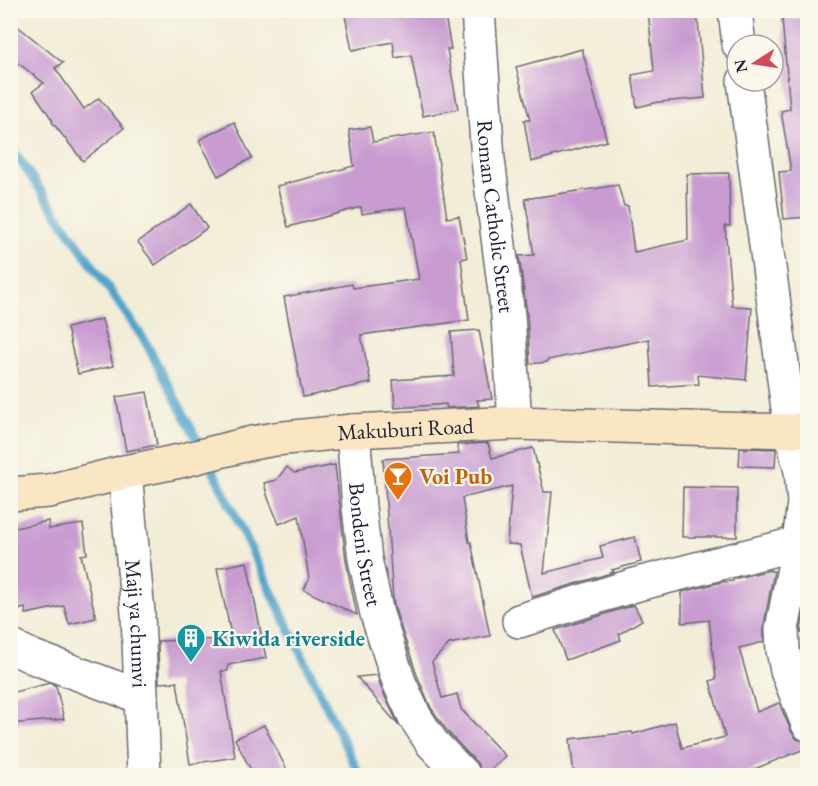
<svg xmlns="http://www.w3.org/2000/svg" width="818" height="786" font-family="'EB Garamond',serif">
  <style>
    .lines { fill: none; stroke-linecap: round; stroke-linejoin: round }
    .stream { stroke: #4fa4cb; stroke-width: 9 }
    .building { fill: #c89bd1 }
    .street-casing { stroke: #6b6972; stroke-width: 36 }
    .secondary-casing { stroke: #6b6972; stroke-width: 36 }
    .street { stroke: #fff; stroke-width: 33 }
    .secondary { stroke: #fbe6c4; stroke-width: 33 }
    .labels { text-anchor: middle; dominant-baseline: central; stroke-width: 4.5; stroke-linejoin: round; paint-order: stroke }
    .street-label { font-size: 22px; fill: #22223b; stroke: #fbf7ec }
    .food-label { font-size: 22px; font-weight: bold; fill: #c56008; stroke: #fbf7ec; text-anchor: start }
    .culture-label { font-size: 22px; font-weight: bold; fill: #0d838f; stroke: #fbf7ec; text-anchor: start }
  </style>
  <rect width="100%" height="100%" fill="#fbf7ec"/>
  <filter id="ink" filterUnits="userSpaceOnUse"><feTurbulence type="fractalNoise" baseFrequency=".0167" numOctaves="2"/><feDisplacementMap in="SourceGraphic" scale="12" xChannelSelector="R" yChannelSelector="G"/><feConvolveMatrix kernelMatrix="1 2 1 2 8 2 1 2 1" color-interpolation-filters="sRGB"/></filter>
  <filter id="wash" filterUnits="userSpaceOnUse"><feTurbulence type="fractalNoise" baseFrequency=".008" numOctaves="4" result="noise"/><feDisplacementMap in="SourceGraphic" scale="24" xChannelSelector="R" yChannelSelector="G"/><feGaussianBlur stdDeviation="1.35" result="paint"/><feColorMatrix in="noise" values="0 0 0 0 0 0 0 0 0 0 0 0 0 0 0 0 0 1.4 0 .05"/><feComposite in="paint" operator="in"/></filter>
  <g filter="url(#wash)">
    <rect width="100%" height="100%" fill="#f2edd7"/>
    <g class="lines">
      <path class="stream" d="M 10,146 L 145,341 L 212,468 L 360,776"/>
    </g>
    <g id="blocks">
      <g class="building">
        <path d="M 344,10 L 444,10 L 451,49 L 447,49 L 458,109 L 423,116 L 411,55 L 395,58 L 393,42 L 352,50 Z"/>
        <path d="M 648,10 L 697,10 L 705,98 L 659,102 L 637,107 L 632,75 L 654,71 Z"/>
        <path d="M 807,17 L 807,217 L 784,219 L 779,172 L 791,171 L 781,111 L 790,109 L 782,19 Z"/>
        <path d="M 10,20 L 63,63 L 55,68 L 84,109 L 99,98 L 124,128 L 83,161 L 52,122 L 53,121 L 33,91 L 44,83 L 10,57 Z"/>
        <path d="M 582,49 L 607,141 L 531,162 L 524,120 L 530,120 L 516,67 Z"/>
        <path d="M 234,122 L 252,158 L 218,176 L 199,140 Z"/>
        <path d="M 370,127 L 373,142 L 434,132 L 447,218 L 459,216 L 467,258 L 461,259 L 469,320 L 361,335 L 371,383 L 303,397 L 284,297 L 352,284 L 353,288 L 419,279 L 406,207 L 362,214 L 361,207 L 288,227 L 277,186 L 354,166 L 349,130 Z"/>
        <path d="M 729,173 L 730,226 L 725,226 L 732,306 L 752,307 L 746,380 L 698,375 L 699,384 L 652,387 L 649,339 L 547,360 L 547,362 L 530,364 L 527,314 L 519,256 L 534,255 L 525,199 L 618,185 L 624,206 L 628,206 L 634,252 L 688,240 L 687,174 Z"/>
        <path d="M 191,204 L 207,228 L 155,265 L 138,242 Z"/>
        <path d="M 102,319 L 113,366 L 78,374 L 67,328 Z"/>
        <path d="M 479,330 L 492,399 L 477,400 L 479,406 L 447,408 L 446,404 L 395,408 L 393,380 L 454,376 L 451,332 Z"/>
        <path d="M 147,392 L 157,445 L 126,451 L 116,397 Z"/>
        <path d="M 488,443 L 492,458 L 533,448 L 544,492 L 552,492 L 544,573 L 603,558 L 600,546 L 635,537 L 641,562 L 612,570 L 614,572 L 532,597 L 520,545 L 507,544 L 512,486 L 462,498 L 469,542 L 471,542 L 490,636 L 449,644 L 432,662 L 442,698 L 457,694 L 461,709 L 505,756 L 484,776 L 477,763 L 447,731 L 431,708 L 417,675 L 395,609 L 393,600 L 383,459 L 459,454 L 457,445 Z"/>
        <path d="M 740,448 L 776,449 L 775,467 L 739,466 Z"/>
        <path d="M 335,465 L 346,561 L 357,615 L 304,590 L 309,579 L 299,516 L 279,524 L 268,498 L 264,483 L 276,480 L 287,467 L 294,473 Z"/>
        <path d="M 683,487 L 737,488 L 737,537 L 682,537 Z"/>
        <path d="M 48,521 L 49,529 L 83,524 L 87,554 L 81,555 L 96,618 L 69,624 L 64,606 L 26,614 L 25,608 L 10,612 L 10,529 Z"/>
        <path d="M 247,562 L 266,658 L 228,665 L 228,671 L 221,671 L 235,757 L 190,764 L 177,682 L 159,683 L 158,641 L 232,639 L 217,568 Z"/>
        <path d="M 770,570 L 770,571 L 774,571 L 764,625 L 764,642 L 739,648 L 757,712 L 779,703 L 791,731 L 797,739 L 807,742 L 807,748 L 737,776 L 574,776 L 570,739 L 632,732 L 633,734 L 675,722 L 682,748 L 725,737 L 710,681 L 716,679 L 709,620 L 682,623 L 682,592 L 722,582 L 733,581 L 733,579 Z"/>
        <path d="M 807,597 L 807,632 L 801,633 L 801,630 Z"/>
        <path d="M 634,605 L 642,620 L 619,634 L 621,640 L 566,660 L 555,630 Z"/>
        <path d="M 377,675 L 382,690 L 399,726 L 357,677 Z"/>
        <path d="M 50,683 L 56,686 L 64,719 L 10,724 L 10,693 Z"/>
        <path d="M 264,725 L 290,776 L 254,776 L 235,739 Z"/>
      </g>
    </g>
  </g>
  <g filter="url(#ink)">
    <use href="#blocks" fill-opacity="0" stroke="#6b6972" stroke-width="1.5"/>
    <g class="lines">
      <g class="street-casing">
        <g id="street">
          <path id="s1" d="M 478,10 L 488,160 L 508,315 L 515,423"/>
          <path d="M 735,10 L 739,45"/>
          <path d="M 744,81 L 791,431 L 801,471 L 804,502 L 799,543 L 782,629 L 783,650 L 787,671 L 808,724"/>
          <path id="s2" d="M 353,431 L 359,507 L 365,559 L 377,614 L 399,682 L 415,717 L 432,743 L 464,776"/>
          <path id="s3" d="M 125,472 L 138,613 L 144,776"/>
          <path d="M 519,621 L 638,584 L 799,543"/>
          <path d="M 10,646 L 33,657 L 141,697"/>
        </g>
      </g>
      <g class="secondary-casing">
        <g id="secondary">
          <path id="s4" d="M 10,494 L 49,491 L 125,472 L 180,461 L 252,443 L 275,439 L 353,431 L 515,423 L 791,431 L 808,428"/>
        </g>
      </g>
      <use href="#street" class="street"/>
      <use href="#secondary" class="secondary"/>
    </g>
  </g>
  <defs>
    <g id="bar-pin" transform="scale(1.5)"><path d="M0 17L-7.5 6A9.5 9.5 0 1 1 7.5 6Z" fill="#e8710a" stroke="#fbf7ec"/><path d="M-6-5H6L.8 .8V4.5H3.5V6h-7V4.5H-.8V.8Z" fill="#fff"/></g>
    <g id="building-pin" transform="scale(1.5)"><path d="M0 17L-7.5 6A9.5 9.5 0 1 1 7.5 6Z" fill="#0f9aa8" stroke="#fbf7ec"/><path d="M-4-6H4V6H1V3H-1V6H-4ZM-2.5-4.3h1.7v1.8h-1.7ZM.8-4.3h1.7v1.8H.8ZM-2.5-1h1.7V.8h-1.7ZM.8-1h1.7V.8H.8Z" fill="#fff"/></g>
  </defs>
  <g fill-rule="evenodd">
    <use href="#bar-pin" x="398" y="476"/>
    <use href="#building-pin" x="191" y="638"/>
  </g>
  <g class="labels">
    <g class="street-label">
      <text stroke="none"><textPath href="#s1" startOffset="207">Roman Catholic Street</textPath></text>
      <text stroke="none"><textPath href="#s4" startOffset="402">Makuburi Road</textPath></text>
      <text stroke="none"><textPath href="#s2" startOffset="114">Bondeni Street</textPath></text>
      <text stroke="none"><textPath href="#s3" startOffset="152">Maji ya chumvi</textPath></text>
    </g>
    <g class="food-label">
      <text x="419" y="476">Voi Pub</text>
    </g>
    <g class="culture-label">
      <text x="212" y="638">Kiwida riverside</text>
    </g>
  </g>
  <rect width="818" height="786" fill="none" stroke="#fbf7ec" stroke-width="36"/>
  <g transform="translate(755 63) rotate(258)"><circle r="28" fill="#fbf7ec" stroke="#a4a2a5" stroke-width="1.5"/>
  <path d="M0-4.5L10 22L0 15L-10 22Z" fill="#d1495b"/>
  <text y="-9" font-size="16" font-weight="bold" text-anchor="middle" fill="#22223b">N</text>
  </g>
</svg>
